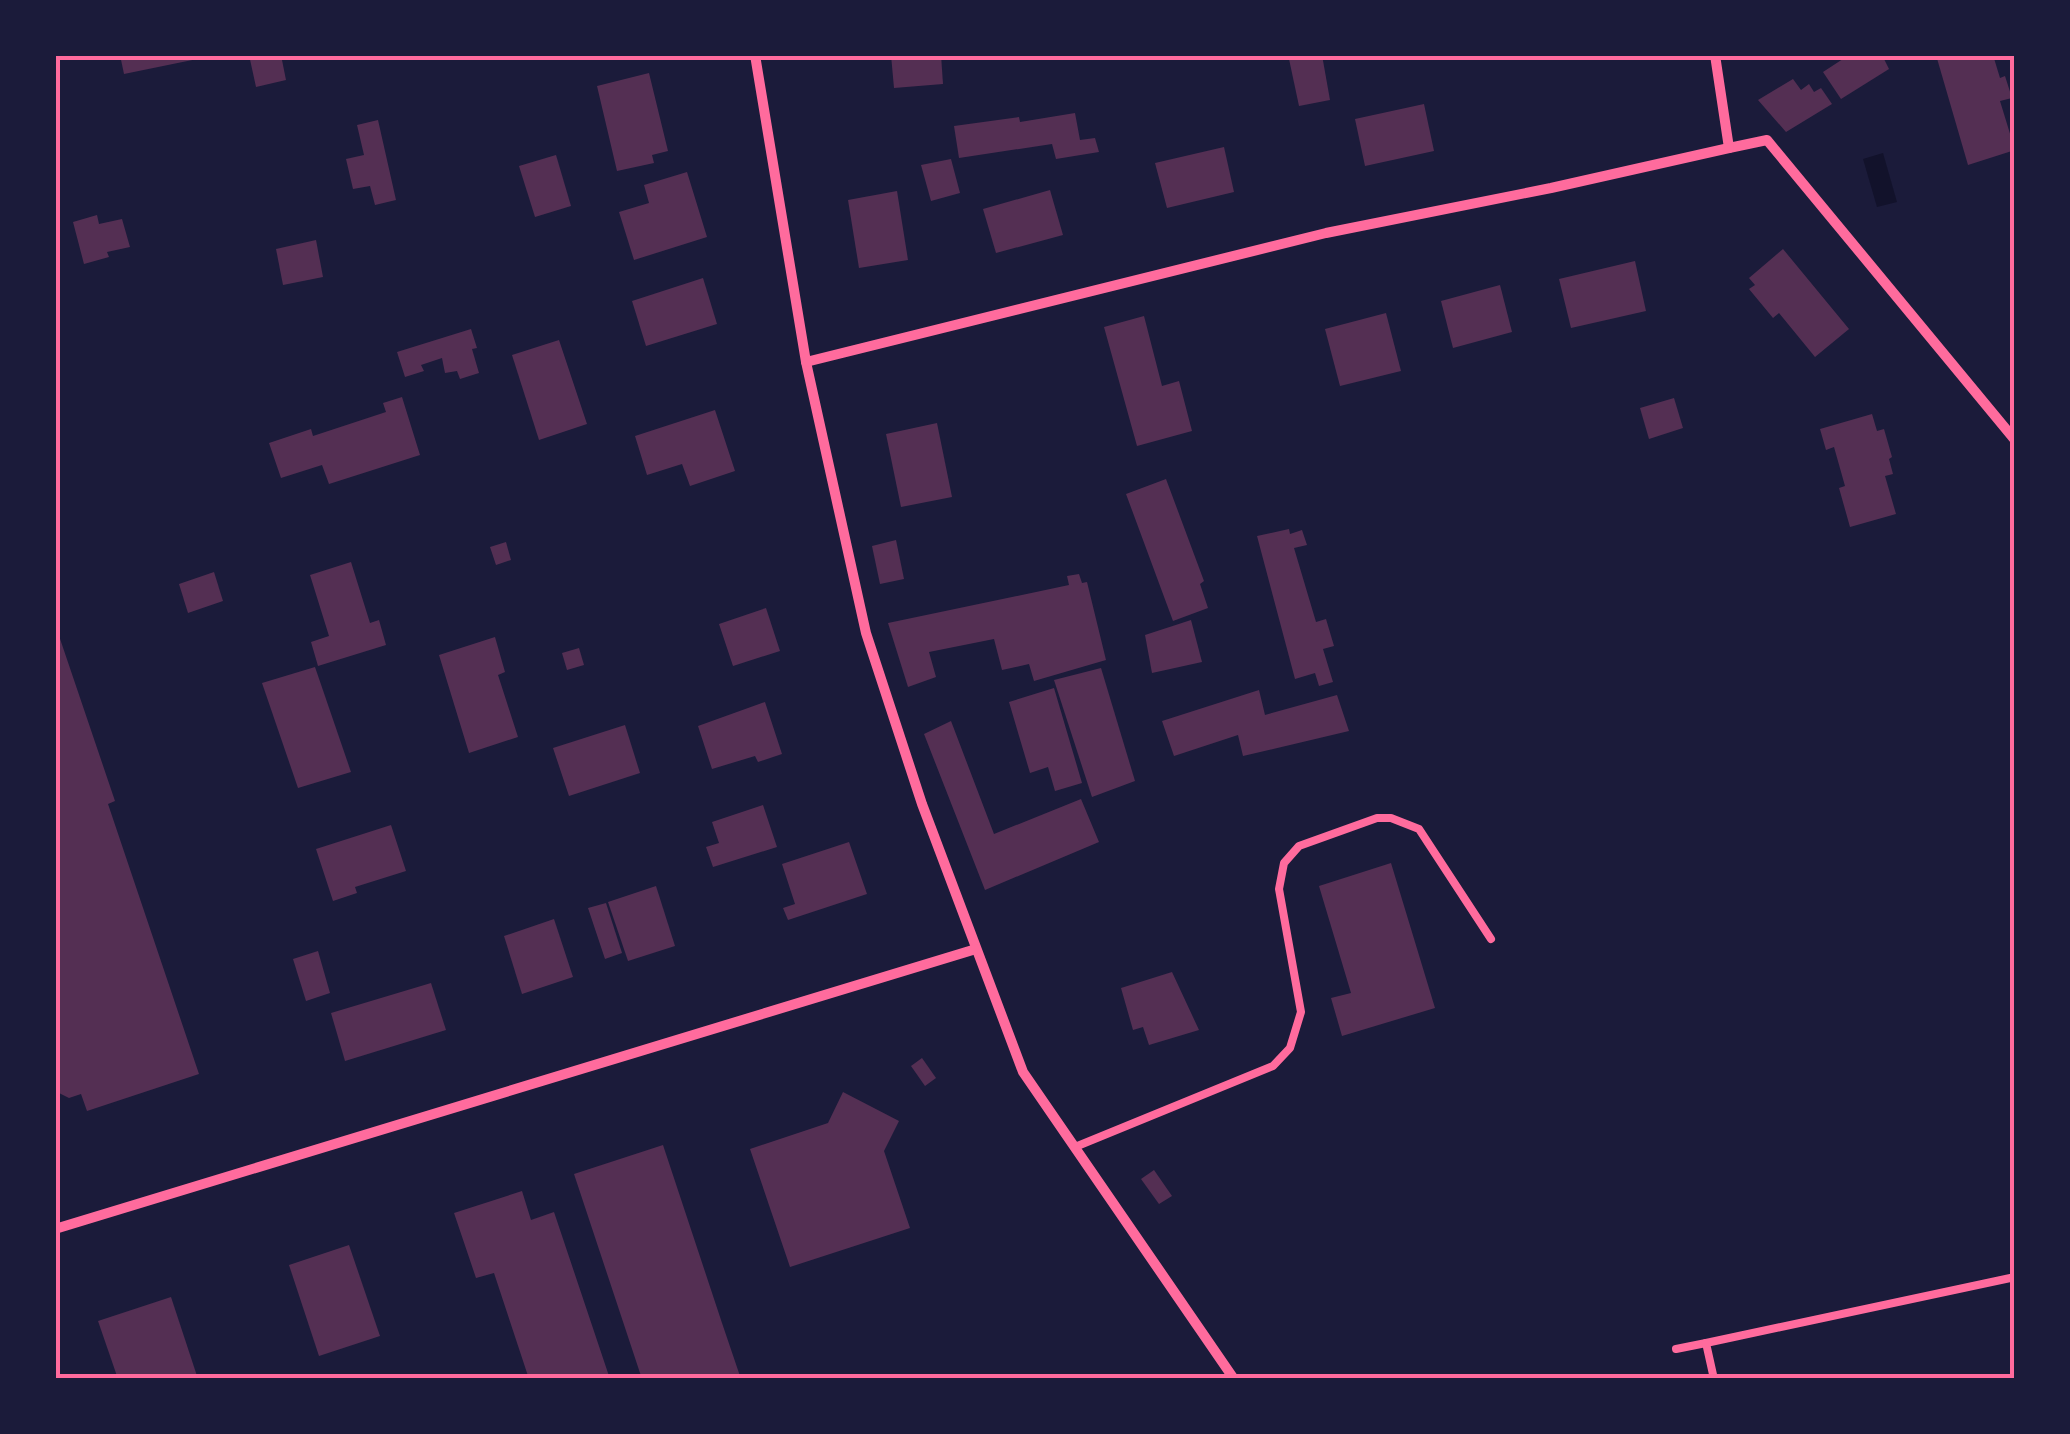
<svg xmlns="http://www.w3.org/2000/svg" width="2070" height="1434" font-family="'Roboto Serif',serif">
  <style>
    .water { fill: #12122b }
    .building { fill: #542f53 }
    .lines { fill: none; stroke-linecap: round; stroke-linejoin: round }
    .service { stroke: #ff6b9d; stroke-width: 8 }
    .minor { stroke: #ff6b9d; stroke-width: 10 }
    .neatline { fill: none; stroke: #ff6b9d; stroke-width: 4 }
  </style>
  <rect width="100%" height="100%" fill="#1b1b3a"/>
  <path class="water" d="M 1883,153 L 1897,202 L 1877,207 L 1863,159 Z"/>
  <g class="building">
    <path d="M 120,55 L 207,55 L 207,57 L 124,74 Z"/>
    <path d="M 249,55 L 281,55 L 286,80 L 256,87 Z"/>
    <path d="M 891,55 L 941,55 L 943,84 L 894,88 Z"/>
    <path d="M 1307,55 L 1322,55 L 1330,100 L 1299,106 L 1289,59 Z"/>
    <path d="M 1849,55 L 1882,55 L 1889,69 L 1841,99 L 1823,72 Z"/>
    <path d="M 1936,55 L 1993,55 L 2000,78 L 2005,76 L 2012,98 L 2000,101 L 2015,150 L 1968,165 Z"/>
    <path d="M 649,73 L 668,151 L 652,155 L 654,163 L 617,171 L 597,86 Z"/>
    <path d="M 1793,79 L 1801,90 L 1809,84 L 1814,92 L 1821,88 L 1832,104 L 1786,132 L 1758,100 Z"/>
    <path d="M 1424,104 L 1434,151 L 1365,166 L 1355,119 Z"/>
    <path d="M 1075,113 L 1080,140 L 1095,138 L 1099,152 L 1056,159 L 1052,144 L 959,158 L 954,126 L 1019,117 L 1020,122 Z"/>
    <path d="M 378,120 L 396,200 L 375,205 L 370,186 L 353,189 L 346,159 L 364,155 L 357,125 Z"/>
    <path d="M 1224,147 L 1234,192 L 1167,208 L 1155,163 Z"/>
    <path d="M 556,155 L 571,206 L 535,217 L 519,166 Z"/>
    <path d="M 951,159 L 960,193 L 931,201 L 921,165 Z"/>
    <path d="M 687,172 L 707,237 L 634,260 L 619,212 L 649,203 L 644,185 Z"/>
    <path d="M 1050,190 L 1063,235 L 996,253 L 983,209 Z"/>
    <path d="M 897,191 L 908,260 L 859,268 L 848,200 Z"/>
    <path d="M 97,215 L 99,224 L 122,219 L 130,247 L 107,252 L 109,257 L 84,264 L 73,222 Z"/>
    <path d="M 316,240 L 323,277 L 283,285 L 276,249 Z"/>
    <path d="M 1783,249 L 1849,329 L 1815,357 L 1779,313 L 1773,318 L 1749,289 L 1755,285 L 1749,278 Z"/>
    <path d="M 1635,261 L 1646,311 L 1571,328 L 1559,279 Z"/>
    <path d="M 703,278 L 717,324 L 646,346 L 632,301 Z"/>
    <path d="M 1500,285 L 1512,332 L 1453,348 L 1441,301 Z"/>
    <path d="M 1386,313 L 1401,371 L 1340,386 L 1325,329 Z"/>
    <path d="M 1144,316 L 1162,386 L 1179,381 L 1192,431 L 1137,446 L 1104,327 Z"/>
    <path d="M 471,329 L 477,348 L 472,349 L 479,373 L 460,379 L 457,371 L 445,373 L 442,358 L 421,365 L 424,371 L 405,377 L 397,352 Z"/>
    <path d="M 559,340 L 587,424 L 539,440 L 512,355 Z"/>
    <path d="M 402,397 L 420,455 L 329,484 L 322,465 L 281,478 L 269,443 L 311,429 L 313,436 L 386,412 L 383,403 Z"/>
    <path d="M 1674,398 L 1683,428 L 1649,439 L 1640,408 Z"/>
    <path d="M 715,410 L 735,471 L 690,486 L 682,464 L 647,475 L 635,436 Z"/>
    <path d="M 1872,414 L 1877,431 L 1884,429 L 1892,457 L 1889,459 L 1893,474 L 1885,476 L 1896,514 L 1850,527 L 1839,488 L 1845,486 L 1834,447 L 1826,450 L 1820,429 Z"/>
    <path d="M 937,423 L 952,497 L 901,507 L 886,434 Z"/>
    <path d="M 1166,479 L 1204,581 L 1200,584 L 1208,608 L 1173,621 L 1126,494 Z"/>
    <path d="M 1289,529 L 1290,534 L 1302,530 L 1307,545 L 1294,548 L 1316,622 L 1326,619 L 1334,646 L 1323,649 L 1333,682 L 1319,686 L 1315,673 L 1295,679 L 1257,536 Z"/>
    <path d="M 896,540 L 904,579 L 880,584 L 872,546 Z"/>
    <path d="M 506,542 L 511,560 L 496,565 L 490,547 Z"/>
    <path d="M 351,562 L 370,623 L 379,620 L 386,645 L 318,666 L 311,642 L 329,636 L 310,575 Z"/>
    <path d="M 214,572 L 223,601 L 188,613 L 179,584 Z"/>
    <path d="M 1079,574 L 1082,583 L 1087,582 L 1106,660 L 1034,681 L 1029,664 L 1002,670 L 994,639 L 929,652 L 936,677 L 908,687 L 888,623 L 1069,585 L 1067,576 Z"/>
    <path d="M 766,608 L 780,651 L 733,666 L 719,624 Z"/>
    <path d="M 1191,620 L 1202,662 L 1152,673 L 1145,635 Z"/>
    <path d="M 55,624 L 115,801 L 108,804 L 199,1074 L 87,1111 L 81,1094 L 69,1098 L 55,1091 Z"/>
    <path d="M 495,637 L 505,672 L 498,675 L 518,737 L 469,753 L 439,655 Z"/>
    <path d="M 579,648 L 584,665 L 567,670 L 562,653 Z"/>
    <path d="M 315,667 L 351,772 L 298,788 L 262,683 Z"/>
    <path d="M 1101,668 L 1135,781 L 1092,797 L 1054,680 Z"/>
    <path d="M 1054,688 L 1082,783 L 1055,791 L 1048,767 L 1030,773 L 1009,702 Z"/>
    <path d="M 1259,690 L 1265,715 L 1337,695 L 1349,731 L 1243,756 L 1238,735 L 1174,756 L 1162,721 Z"/>
    <path d="M 765,702 L 782,754 L 758,762 L 755,756 L 712,769 L 698,726 Z"/>
    <path d="M 951,721 L 994,834 L 1081,799 L 1099,842 L 985,890 L 924,734 Z"/>
    <path d="M 625,725 L 640,773 L 569,796 L 553,748 Z"/>
    <path d="M 763,805 L 777,847 L 713,867 L 706,847 L 719,843 L 712,822 Z"/>
    <path d="M 391,825 L 406,871 L 355,887 L 357,893 L 333,901 L 316,849 Z"/>
    <path d="M 849,842 L 867,894 L 788,920 L 783,908 L 795,904 L 782,864 Z"/>
    <path d="M 1391,863 L 1435,1008 L 1342,1036 L 1331,998 L 1351,993 L 1319,886 Z"/>
    <path d="M 656,886 L 675,946 L 628,961 L 608,902 Z"/>
    <path d="M 606,903 L 622,953 L 605,959 L 588,908 Z"/>
    <path d="M 554,919 L 573,977 L 522,994 L 504,936 Z"/>
    <path d="M 318,951 L 330,993 L 306,1001 L 293,959 Z"/>
    <path d="M 1172,972 L 1199,1030 L 1149,1045 L 1143,1027 L 1133,1030 L 1121,988 Z"/>
    <path d="M 431,983 L 446,1030 L 345,1061 L 331,1013 Z"/>
    <path d="M 922,1058 L 936,1078 L 925,1086 L 911,1066 Z"/>
    <path d="M 843,1092 L 899,1121 L 884,1151 L 910,1228 L 790,1267 L 750,1149 L 828,1123 Z"/>
    <path d="M 663,1145 L 722,1323 L 741,1379 L 642,1379 L 574,1174 Z"/>
    <path d="M 1154,1170 L 1172,1196 L 1159,1204 L 1141,1179 Z"/>
    <path d="M 522,1191 L 531,1220 L 554,1212 L 610,1379 L 529,1379 L 494,1273 L 476,1278 L 454,1213 Z"/>
    <path d="M 349,1245 L 380,1336 L 319,1356 L 289,1265 Z"/>
    <path d="M 171,1297 L 198,1379 L 118,1379 L 98,1321 Z"/>
  </g>
  <g class="lines">
    <g class="service">
      <path d="M 1075,1147 L 1273,1066 L 1290,1048 L 1301,1012 L 1279,889 L 1284,863 L 1299,846 L 1377,818 L 1391,818 L 1419,829 L 1491,939"/>
      <path d="M 1676,1349 L 1706,1343"/>
      <path d="M 1714,1379 L 1706,1343 L 2015,1277"/>
    </g>
    <g class="minor">
      <path d="M 755,55 L 806,362 L 866,633 L 922,804 L 1023,1072 L 1234,1379"/>
      <path d="M 1715,55 L 1729,148 L 1767,140 L 2015,440"/>
      <path d="M 806,362 L 1326,233 L 1551,188 L 1729,148"/>
      <path d="M 55,1229 L 976,949"/>
    </g>
  </g>
  <rect width="2070" height="1434" fill="none" stroke="#1b1b3a" stroke-width="115"/>
  <rect x="58" y="58" width="1954" height="1318" class="neatline"/>
</svg>
